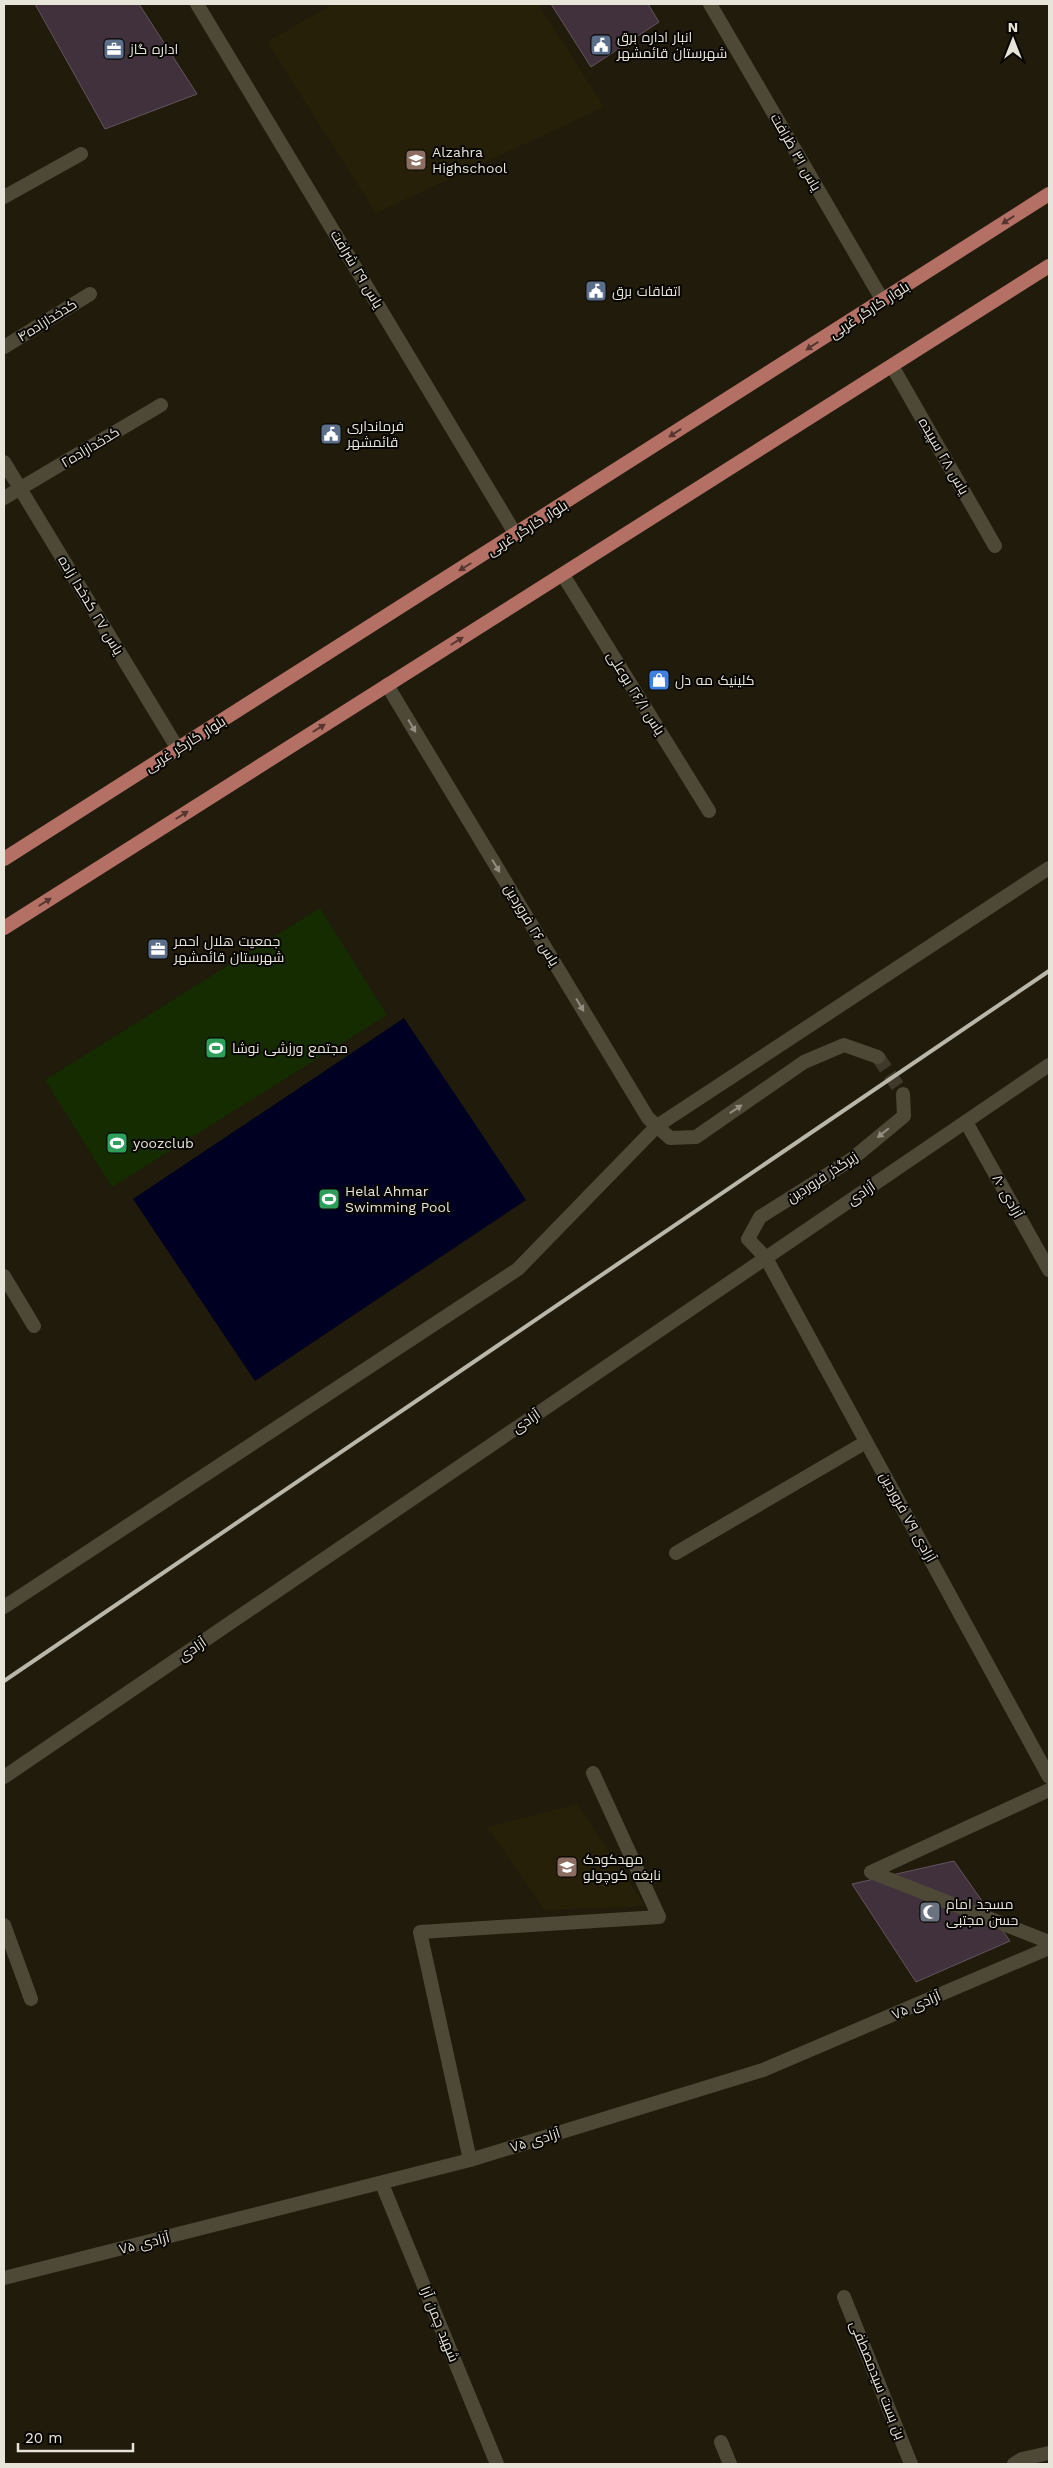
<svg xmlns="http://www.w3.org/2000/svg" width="1053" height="2468" font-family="'Work Sans',Cairo,sans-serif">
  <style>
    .built { fill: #272008 }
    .green { fill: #142c00 }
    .water { fill: #000122 }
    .building { fill: #40313c; stroke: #65545f }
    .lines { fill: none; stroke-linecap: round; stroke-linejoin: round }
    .tertiary-tunnel { stroke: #3e392a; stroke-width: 14; stroke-dasharray: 14 7; stroke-linecap: butt }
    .service { stroke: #4e4837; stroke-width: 14 }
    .minor { stroke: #4e4837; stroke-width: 14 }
    .tertiary { stroke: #4e4837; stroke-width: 14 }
    .primary { stroke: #b57066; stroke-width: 14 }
    .rail { stroke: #b9b6aa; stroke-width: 4 }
    .oneway { fill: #56362f }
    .oneway2 { fill: #938e80 }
    .labels { text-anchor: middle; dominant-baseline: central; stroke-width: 4; stroke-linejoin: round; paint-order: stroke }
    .poi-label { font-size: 14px; fill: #e7e4d9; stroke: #080602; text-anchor: start }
    .street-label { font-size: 14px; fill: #e7e4d9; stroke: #080602 }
  </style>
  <rect width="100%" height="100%" fill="#201b0b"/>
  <g class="built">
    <path d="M 333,4 L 538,4 L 604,107 L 376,213 L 267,42 Z"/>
    <path d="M 577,1804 L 645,1906 L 545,1910 L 487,1827 Z"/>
  </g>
  <path class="green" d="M 320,908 L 387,1015 L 112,1187 L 45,1080 Z"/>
  <path class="water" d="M 404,1018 L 526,1200 L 255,1381 L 133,1199 Z"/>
  <g class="building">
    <path d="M 35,4 L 139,4 L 197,94 L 105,129 Z"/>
    <path d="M 551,4 L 648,4 L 659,22 L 591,67 Z"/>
    <path d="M 954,1861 L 1010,1941 L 916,1982 L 852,1884 Z"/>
  </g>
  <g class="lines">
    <path class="tertiary-tunnel" d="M 878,1057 L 903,1094"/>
    <path class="service" d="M 892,366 L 995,546"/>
    <g class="minor">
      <path d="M 4,197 L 81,154"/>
      <path d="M 4,347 L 90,294"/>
      <path d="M 4,462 L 178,749"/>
      <path d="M 4,498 L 161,405"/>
      <path d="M 563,575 L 709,811"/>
      <path d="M 966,1122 L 1049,1270"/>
      <path d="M 766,1258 L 1049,1777"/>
      <path d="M 4,1276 L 34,1326"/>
      <path d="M 676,1553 L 866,1442"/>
      <path d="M 4,1607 L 518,1269 L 657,1126 L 1049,868"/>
      <path d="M 1049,1790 L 871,1872 L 1049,1942"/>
      <path d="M 4,1925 L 31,1999"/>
      <path d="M 470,2160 L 420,1932 L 659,1917 L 593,1773"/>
      <path d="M 382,2184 L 497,2464"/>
      <path d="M 4,2278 L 470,2160 L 763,2070 L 1049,1948"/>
      <path d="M 844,2297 L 911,2464"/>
      <path d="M 721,2442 L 730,2464"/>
      <path d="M 1014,2464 L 1022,2459 L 1049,2453"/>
    </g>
    <g class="tertiary">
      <path d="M 197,4 L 516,535"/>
      <path d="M 710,4 L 883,301"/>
      <path d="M 387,685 L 648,1118 L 670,1138 L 696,1137 L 804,1062 L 844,1045 L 878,1057"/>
      <path d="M 766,1258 L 748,1239 L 760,1217 L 852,1159 L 904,1116 L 903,1094"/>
      <path d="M 4,1777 L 1049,1065"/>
    </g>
    <g class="primary">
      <path d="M 4,859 L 1049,194"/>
      <path d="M 4,928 L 1049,266"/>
    </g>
    <path class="rail" d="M 4,1681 L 1049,971"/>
  </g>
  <defs><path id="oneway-solid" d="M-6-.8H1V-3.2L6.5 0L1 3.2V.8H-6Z" transform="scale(1.25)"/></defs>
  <g class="oneway">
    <use href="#oneway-solid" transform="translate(1008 220) rotate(147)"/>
    <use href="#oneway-solid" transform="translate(812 346) rotate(147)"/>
    <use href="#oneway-solid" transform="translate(675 433) rotate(147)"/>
    <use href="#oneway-solid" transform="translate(465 567) rotate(148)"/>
    <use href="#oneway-solid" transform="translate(457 641) rotate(-32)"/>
    <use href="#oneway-solid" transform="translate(319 728) rotate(-32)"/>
    <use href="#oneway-solid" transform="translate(182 815) rotate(-32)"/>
    <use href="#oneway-solid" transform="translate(45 902) rotate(-32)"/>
  </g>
  <g class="oneway2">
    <use href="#oneway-solid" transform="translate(412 726) rotate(59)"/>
    <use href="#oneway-solid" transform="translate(496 866) rotate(59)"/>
    <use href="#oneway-solid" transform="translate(580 1005) rotate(59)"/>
    <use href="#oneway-solid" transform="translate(736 1109) rotate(-34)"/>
    <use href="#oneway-solid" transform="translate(883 1133) rotate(141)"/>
  </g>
  <defs>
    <g id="civic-square" transform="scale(1.125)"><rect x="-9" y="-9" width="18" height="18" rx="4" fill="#5c6f8a" stroke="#080602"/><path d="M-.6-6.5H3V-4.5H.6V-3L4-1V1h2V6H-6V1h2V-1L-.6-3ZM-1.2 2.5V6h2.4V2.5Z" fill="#fff"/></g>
    <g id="office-square" transform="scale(1.125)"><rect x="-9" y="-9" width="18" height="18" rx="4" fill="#5c6f8a" stroke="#080602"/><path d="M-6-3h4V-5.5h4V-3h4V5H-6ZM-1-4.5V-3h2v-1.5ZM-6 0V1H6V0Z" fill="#fff"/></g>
    <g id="school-square" transform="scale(1.125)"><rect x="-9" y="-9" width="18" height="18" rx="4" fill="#8d6e63" stroke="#080602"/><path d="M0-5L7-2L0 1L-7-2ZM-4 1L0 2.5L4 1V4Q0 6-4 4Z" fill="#fff"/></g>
    <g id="shop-square" transform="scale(1.125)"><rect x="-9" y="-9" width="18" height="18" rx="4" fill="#3f7fe0" stroke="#080602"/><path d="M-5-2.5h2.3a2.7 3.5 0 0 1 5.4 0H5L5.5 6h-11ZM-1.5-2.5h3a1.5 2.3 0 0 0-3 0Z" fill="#fff"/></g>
    <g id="stadium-square" transform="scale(1.125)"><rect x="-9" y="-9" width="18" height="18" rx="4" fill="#2e9e5b" stroke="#080602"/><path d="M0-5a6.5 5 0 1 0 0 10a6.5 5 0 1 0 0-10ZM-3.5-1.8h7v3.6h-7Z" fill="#fff"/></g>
    <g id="mosque-square" transform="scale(1.125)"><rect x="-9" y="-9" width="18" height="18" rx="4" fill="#6b7280" stroke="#080602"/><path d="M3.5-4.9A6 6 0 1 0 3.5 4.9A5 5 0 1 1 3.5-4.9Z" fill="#fff"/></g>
  </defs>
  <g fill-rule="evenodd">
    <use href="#civic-square" x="601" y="45"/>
    <use href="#office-square" x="114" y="49"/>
    <use href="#school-square" x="416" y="160"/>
    <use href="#civic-square" x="596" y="291"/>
    <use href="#civic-square" x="331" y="434"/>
    <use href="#shop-square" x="659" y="680"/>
    <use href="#office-square" x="158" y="949"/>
    <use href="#stadium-square" x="216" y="1048"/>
    <use href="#stadium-square" x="117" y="1143"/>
    <use href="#stadium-square" x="329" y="1199"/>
    <use href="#school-square" x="567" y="1867"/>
    <use href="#mosque-square" x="930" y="1912"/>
  </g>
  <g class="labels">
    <g class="poi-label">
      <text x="617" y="37">انبار اداره برق<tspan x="617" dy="16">شهرستان قائمشهر</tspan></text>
      <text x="130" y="49">اداره گاز</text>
      <text x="432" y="152">Alzahra<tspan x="432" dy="16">Highschool</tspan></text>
      <text x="612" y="291">اتفاقات برق</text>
      <text x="347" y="426">فرمانداری<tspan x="347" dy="16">قائمشهر</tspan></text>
      <text x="675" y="680">کلینیک مه دل</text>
      <text x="174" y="941">جمعیت هلال احمر<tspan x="174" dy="16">شهرستان قائمشهر</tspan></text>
      <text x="232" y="1048">مجتمع ورزشی نوشا</text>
      <text x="133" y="1143">yoozclub</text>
      <text x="345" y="1191">Helal Ahmar<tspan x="345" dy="16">Swimming Pool</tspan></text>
      <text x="583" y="1859">مهدکودک<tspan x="583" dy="16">نابغه کوچولو</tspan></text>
      <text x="946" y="1904">مسجد امام<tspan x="946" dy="16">حسن مجتبی</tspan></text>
    </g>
    <g class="street-label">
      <text transform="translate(796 152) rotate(60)">یاس ۳۱ ظرافت</text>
      <text transform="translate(357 269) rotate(59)">یاس ۲۹ شرافت</text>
      <text transform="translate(869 310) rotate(-33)">بلوار کارگر غربی</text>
      <text transform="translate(47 320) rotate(-32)">کدخدازاده۴</text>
      <text transform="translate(90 447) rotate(-31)">کدخدازاده۲</text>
      <text transform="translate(944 456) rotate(60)">یاس ۲۸ سپیده</text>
      <text transform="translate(527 528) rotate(-32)">بلوار کارگر غربی</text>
      <text transform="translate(91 605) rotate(59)">یاس ۲۷ کدخدا زاده</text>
      <text transform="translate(636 693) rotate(58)">یاس ۲۶/۱ بوعلی</text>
      <text transform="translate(185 744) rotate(-32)">بلوار کارگر غربی</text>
      <text transform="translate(532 925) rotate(59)">یاس ۲۶ فروردین</text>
      <text transform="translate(822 1177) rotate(-33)">زیرگذر فروردین</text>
      <text transform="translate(861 1193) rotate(-34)">آزادی</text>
      <text transform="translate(1008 1196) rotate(61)">آزادی ۸۰</text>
      <text transform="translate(526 1421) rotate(-34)">آزادی</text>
      <text transform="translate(908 1517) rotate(61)">آزادی ۷۹ فروردین</text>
      <text transform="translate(192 1649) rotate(-34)">آزادی</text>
      <text transform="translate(916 2005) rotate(-23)">آزادی ۷۵</text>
      <text transform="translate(535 2140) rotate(-17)">آزادی ۷۵</text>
      <text transform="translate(144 2243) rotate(-14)">آزادی ۷۵</text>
      <text transform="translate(440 2324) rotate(68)">شهید چمن آرا</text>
      <text transform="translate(878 2380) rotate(68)">بن بست سیدمصطفی</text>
    </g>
  </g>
  <rect width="1053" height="2468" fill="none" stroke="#e7e4d9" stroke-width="10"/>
  <g transform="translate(1013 40)" stroke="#080602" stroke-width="4" paint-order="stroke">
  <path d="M0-4L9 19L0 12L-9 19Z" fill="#e7e4d9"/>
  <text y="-8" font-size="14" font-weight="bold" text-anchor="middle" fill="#e7e4d9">N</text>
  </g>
  <path d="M18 2443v8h115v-8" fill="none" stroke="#e7e4d9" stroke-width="2.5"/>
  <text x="25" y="2443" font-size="15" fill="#e7e4d9" stroke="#080602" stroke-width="4" paint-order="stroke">20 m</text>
</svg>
